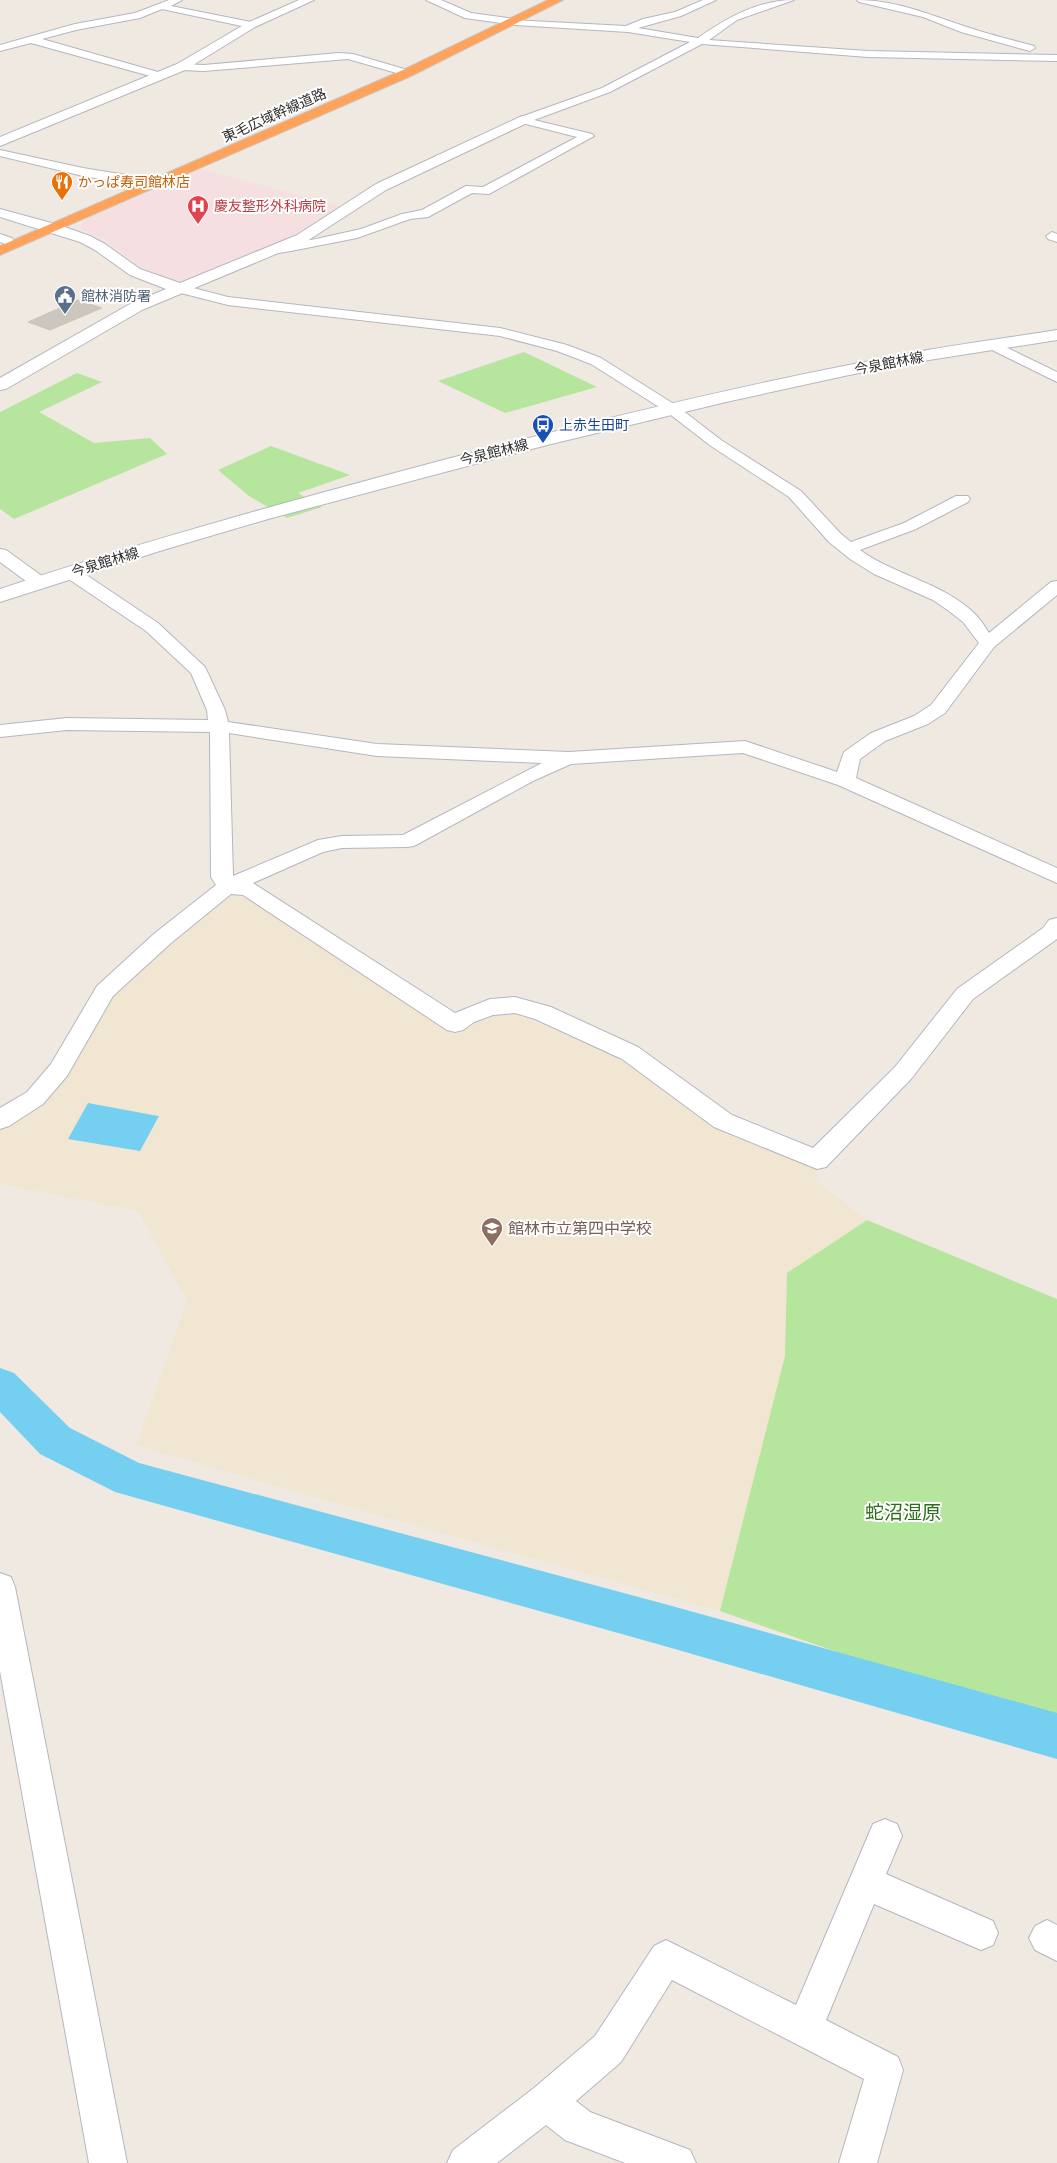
<svg xmlns="http://www.w3.org/2000/svg" width="1057" height="2163" font-family="'Space Grotesk','Noto Sans JP',sans-serif">
  <style>
    .education { fill: #f0e6d1 }
    .medical { fill: #f5dfe0 }
    .green { fill: #b6e59e }
    .water { fill: #75cff0 }
    .lines { fill: none; stroke-linecap: round; stroke-linejoin: round }
    .river { fill: #75cff0; fill-rule: evenodd }
    .building { fill: #cbc7bf; stroke: #cbc5ba }
    .street-casing { stroke: #b4b7c1; stroke-width: 2 }
    .secondary-casing { stroke: #b4b7c1; stroke-width: 2 }
    .highway-casing { stroke: #c9c9c9; stroke-width: 2 }
    .street { fill: #fff; fill-rule: evenodd }
    .secondary { fill: #fff; fill-rule: evenodd }
    .highway { fill: #ffa35c; fill-rule: evenodd }
    .labels { text-anchor: middle; dominant-baseline: central; stroke-width: 4; stroke-linejoin: round; paint-order: stroke }
    .far-street-label { font-size: 14px; fill: #2e2e2e; stroke: #fff }
    .far-food-label { font-size: 14px; fill: #c56008; stroke: #fff; text-anchor: start }
    .far-health-label { font-size: 14px; fill: #be3a42; stroke: #fff; text-anchor: start }
    .far-service-label { font-size: 14px; fill: #4e5e75; stroke: #fff; text-anchor: start }
    .far-transit-label { font-size: 14px; fill: #164399; stroke: #fff; text-anchor: start }
    .education-label { font-size: 16px; fill: #785e54; stroke: #fff; text-anchor: start }
    .near-park-label { font-size: 19px; fill: #2c6e1b; stroke: #fff }
  </style>
  <rect width="100%" height="100%" fill="#efe9e1"/>
  <path class="education" d="M 228,896 L 247,897 L 455,1035 L 479,1018 L 492,1014 L 512,1013 L 607,1051 L 665,1088 L 817,1169 L 816,1181 L 867,1220 L 787,1274 L 785,1356 L 743,1588 L 720,1611 L 289,1490 L 136,1445 L 187,1301 L 138,1211 L 0,1184 L 0,1126 L 62,1077 L 117,991 L 142,965 Z"/>
  <path class="medical" d="M 200,169 L 340,206 L 308,230 L 275,245 L 187,280 L 172,280 L 154,273 L 139,266 L 105,240 L 80,229 L 82,221 Z"/>
  <g class="green">
    <path d="M 524,352 L 597,387 L 505,413 L 438,381 Z"/>
    <path d="M 77,373 L 102,382 L 39,412 L 94,443 L 150,438 L 167,454 L 14,519 L 0,509 L 0,412 Z"/>
    <path d="M 271,446 L 350,475 L 298,493 L 322,507 L 287,518 L 249,496 L 218,470 Z"/>
    <path d="M 867,1220 L 1057,1299 L 1057,1729 L 720,1611 L 785,1356 L 787,1273 Z"/>
  </g>
  <path class="water" d="M 88,1103 L 158,1116 L 159,1116 L 140,1151 L 68,1139 Z"/>
  <g class="lines">
    <path class="river" d="M 0,1368 L 14,1373 L 70,1428 L 139,1463 L 661,1603 L 1057,1713 L 1057,1759 L 661,1645 L 115,1492 L 40,1454 L 0,1412 Z"/>
  </g>
  <path class="building" d="M 78,300 L 102,308 L 50,330 L 28,322 Z"/>
  <g class="lines">
    <g class="street-casing">
      <g id="street">
        <path d="M 169,0 L 182,0 L 171,6 L 251,22 L 256,25 L 251,28 L 162,9 L 140,18 L 76,30 L 42,39 L 165,74 L 166,76 L 161,79 L 31,43 L 0,51 L 0,45 L 75,24 L 135,13 Z"/>
        <path d="M 703,0 L 716,0 L 681,16 L 638,28 L 698,38 C 727,18 758,0 794,0 L 737,20 L 709,40 L 868,51 L 1057,55 L 1057,61 L 868,57 L 702,44 L 610,92 L 534,120 L 592,134 L 594,136 L 489,194 L 472,193 L 428,217 L 410,219 L 357,238 L 291,251 L 279,253 L 273,249 L 279,245 L 316,239 L 361,229 L 402,214 L 422,210 L 466,186 L 483,187 L 577,137 L 518,122 L 516,120 L 518,118 L 602,88 L 690,42 L 628,32 L 515,25 L 512,24 L 512,20 L 626,26 L 643,19 L 675,12 Z"/>
        <path d="M 857,0 C 898,0 932,16 970,28 C 991,35 1012,40 1034,46 L 1035,48 L 1030,51 L 1026,50 L 961,32 L 923,17 L 859,2 Z"/>
        <path d="M 339,53 L 353,54 L 411,71 L 412,73 L 407,76 L 348,59 L 204,71 L 181,70 L 176,67 L 181,64 L 204,65 Z"/>
        <path d="M 0,150 L 83,168 L 145,178 L 151,182 L 145,186 L 83,176 L 0,156 Z"/>
        <path d="M 1052,232 L 1057,234 L 1057,242 L 1048,239 L 1046,236 Z"/>
        <path d="M 0,234 L 12,238 L 14,241 L 8,245 L 0,242 Z"/>
        <path d="M 178,284 L 228,297 L 500,328 L 567,345 L 601,358 L 677,406 L 721,440 L 801,491 L 841,534 L 851,542 L 904,523 L 956,496 L 968,496 L 970,499 L 968,502 L 916,529 L 860,550 C 896,576 944,583 975,614 C 981,620 985,627 989,633 L 1051,582 L 1057,581 L 1057,595 L 994,647 L 945,713 L 928,724 L 885,741 L 860,759 L 856,778 L 1057,868 L 1057,883 L 838,785 L 743,753 L 571,764 L 533,781 L 414,846 L 407,847 L 342,848 L 323,852 L 253,883 L 455,1013 L 490,999 L 515,997 L 551,1007 L 638,1047 L 732,1115 L 813,1148 L 895,1067 L 957,989 L 1043,928 L 1049,920 L 1057,918 L 1057,939 L 973,999 L 911,1079 L 826,1167 L 817,1169 L 714,1127 L 622,1059 L 535,1019 L 515,1013 L 493,1015 L 474,1022 L 463,1030 L 455,1032 L 447,1030 L 243,895 L 231,894 L 171,943 L 113,996 L 67,1076 L 43,1104 L 9,1126 L 0,1129 L 0,1108 L 27,1092 L 51,1064 L 97,986 L 155,933 L 216,885 L 211,877 L 210,732 L 67,730 L 0,737 L 0,725 L 67,718 L 208,720 L 207,710 L 191,673 L 146,631 L 64,576 L 61,572 L 64,568 L 76,568 L 158,623 L 205,667 L 225,710 L 228,722 L 377,744 L 569,752 L 745,741 L 837,772 L 844,752 L 871,733 L 914,716 L 931,705 L 979,643 L 963,622 L 949,611 L 933,600 L 874,574 L 850,559 L 829,542 L 789,497 L 711,446 L 667,412 L 591,364 L 557,351 L 500,336 L 228,305 L 173,291 L 171,288 ZM 229,733 L 377,756 L 542,763 L 403,835 L 342,836 L 318,840 L 233,876 Z"/>
        <path d="M 993,341 L 1057,372 L 1057,382 L 988,348 L 986,345 Z"/>
        <path d="M 0,549 L 6,550 L 46,579 L 49,583 L 46,587 L 34,587 L 0,562 Z"/>
        <path d="M 0,1573 L 11,1577 L 15,1587 L 127,2163 L 89,2163 L 0,1671 Z"/>
        <path d="M 885,1819 L 897,1824 L 902,1836 L 886,1874 L 993,1921 L 998,1933 L 993,1945 L 981,1950 L 874,1904 L 826,2020 L 898,2057 L 903,2070 L 877,2163 L 839,2163 L 864,2079 L 672,1980 L 621,2062 L 576,2101 L 590,2112 L 690,2150 L 696,2163 L 625,2163 L 565,2140 L 546,2125 L 497,2163 L 447,2163 L 453,2150 L 534,2088 L 595,2036 L 654,1946 L 666,1940 L 796,2005 L 873,1824 Z"/>
        <path d="M 1047,1920 L 1057,1925 L 1057,1961 L 1035,1950 L 1029,1938 L 1035,1926 Z"/>
      </g>
    </g>
    <g class="secondary-casing">
      <g id="secondary">
        <path d="M 299,0 L 314,0 L 255,27 L 185,70 L 0,146 L 0,137 L 177,64 L 247,23 Z"/>
        <path d="M 426,0 L 441,0 L 471,13 L 515,19 L 521,22 L 515,25 L 465,18 Z"/>
        <path d="M 522,116 L 527,117 L 528,120 L 527,123 L 386,190 L 307,241 L 142,310 L 6,389 L 0,390 L 0,378 L 130,304 L 166,289 L 130,275 L 95,250 L 80,242 L 0,217 L 0,209 L 59,225 L 90,236 L 105,244 L 140,269 L 180,283 L 297,235 L 376,184 Z"/>
        <path d="M 1057,330 L 1057,340 L 929,360 L 849,375 L 726,402 L 547,445 L 268,519 L 163,550 L 0,602 L 0,589 C 147,540 297,499 447,459 C 600,419 755,382 911,353 C 959,344 1008,338 1057,330 Z"/>
      </g>
    </g>
    <g class="highway-casing">
      <path id="highway" d="M 548,0 L 563,0 L 411,76 L 0,255 L 0,246 L 403,70 Z"/>
    </g>
    <use href="#street" class="street"/>
    <use href="#secondary" class="secondary"/>
    <use href="#highway" class="highway"/>
  </g>
  <defs>
    <g id="restaurant-pin" transform="scale(1.125)"><path d="M0 17L-7.5 6A9.5 9.5 0 1 1 7.5 6Z" fill="#e8710a" stroke="#fff"/><path d="M-5-6h1v4h1v-4h1v4h1v-4h1v5L-1.5 .5V6h-2V.5L-5-1ZM5-6V6H3V1.5H1.5Q1.5-4 5-6Z" fill="#fff"/></g>
    <g id="hospital-pin" transform="scale(1.125)"><path d="M0 17L-7.5 6A9.5 9.5 0 1 1 7.5 6Z" fill="#e0444e" stroke="#fff"/><path d="M-5-5h3v3.5h4V-5h3V5h-3V1.5h-4V5h-3Z" fill="#fff"/></g>
    <g id="civic-pin" transform="scale(1.125)"><path d="M0 17L-7.5 6A9.5 9.5 0 1 1 7.5 6Z" fill="#5c6f8a" stroke="#fff"/><path d="M-.6-6.5H3V-4.5H.6V-3L4-1V1h2V6H-6V1h2V-1L-.6-3ZM-1.2 2.5V6h2.4V2.5Z" fill="#fff"/></g>
    <g id="bus-pin" transform="scale(1.125)"><path d="M0 17L-7.5 6A9.5 9.5 0 1 1 7.5 6Z" fill="#1a4fb4" stroke="#fff"/><path d="M-5-6H5V4H4V6H2V4H-2V6H-4V4H-5ZM-3.5-4V0h7V-4ZM-3.5 1.2v1.5H-2V1.2ZM2 1.2v1.5H3.5V1.2Z" fill="#fff"/></g>
    <g id="school-pin" transform="scale(1.125)"><path d="M0 17L-7.5 6A9.5 9.5 0 1 1 7.5 6Z" fill="#8d6e63" stroke="#fff"/><path d="M0-5L7-2L0 1L-7-2ZM-4 1L0 2.5L4 1V4Q0 6-4 4Z" fill="#fff"/></g>
  </defs>
  <g fill-rule="evenodd">
    <use href="#restaurant-pin" x="62" y="182"/>
    <use href="#hospital-pin" x="198" y="206"/>
    <use href="#civic-pin" x="65" y="296"/>
    <use href="#bus-pin" x="543" y="425"/>
    <use href="#school-pin" x="492" y="1228"/>
  </g>
  <g class="labels">
    <g class="far-street-label">
      <text transform="translate(274 115) rotate(-24)">東毛広域幹線道路</text>
      <text transform="translate(889 363) rotate(-11)">今泉館林線</text>
      <text transform="translate(494 452) rotate(-14)">今泉館林線</text>
      <text transform="translate(105 562) rotate(-17)">今泉館林線</text>
    </g>
    <g class="far-food-label">
      <text x="78" y="182">かっぱ寿司館林店</text>
    </g>
    <g class="far-health-label">
      <text x="214" y="206">慶友整形外科病院</text>
    </g>
    <g class="far-service-label">
      <text x="81" y="296">館林消防署</text>
    </g>
    <g class="far-transit-label">
      <text x="559" y="425">上赤生田町</text>
    </g>
    <g class="education-label">
      <text x="508" y="1228">館林市立第四中学校</text>
    </g>
    <g class="near-park-label">
      <text x="903" y="1512">蛇沼湿原</text>
    </g>
  </g>
</svg>
